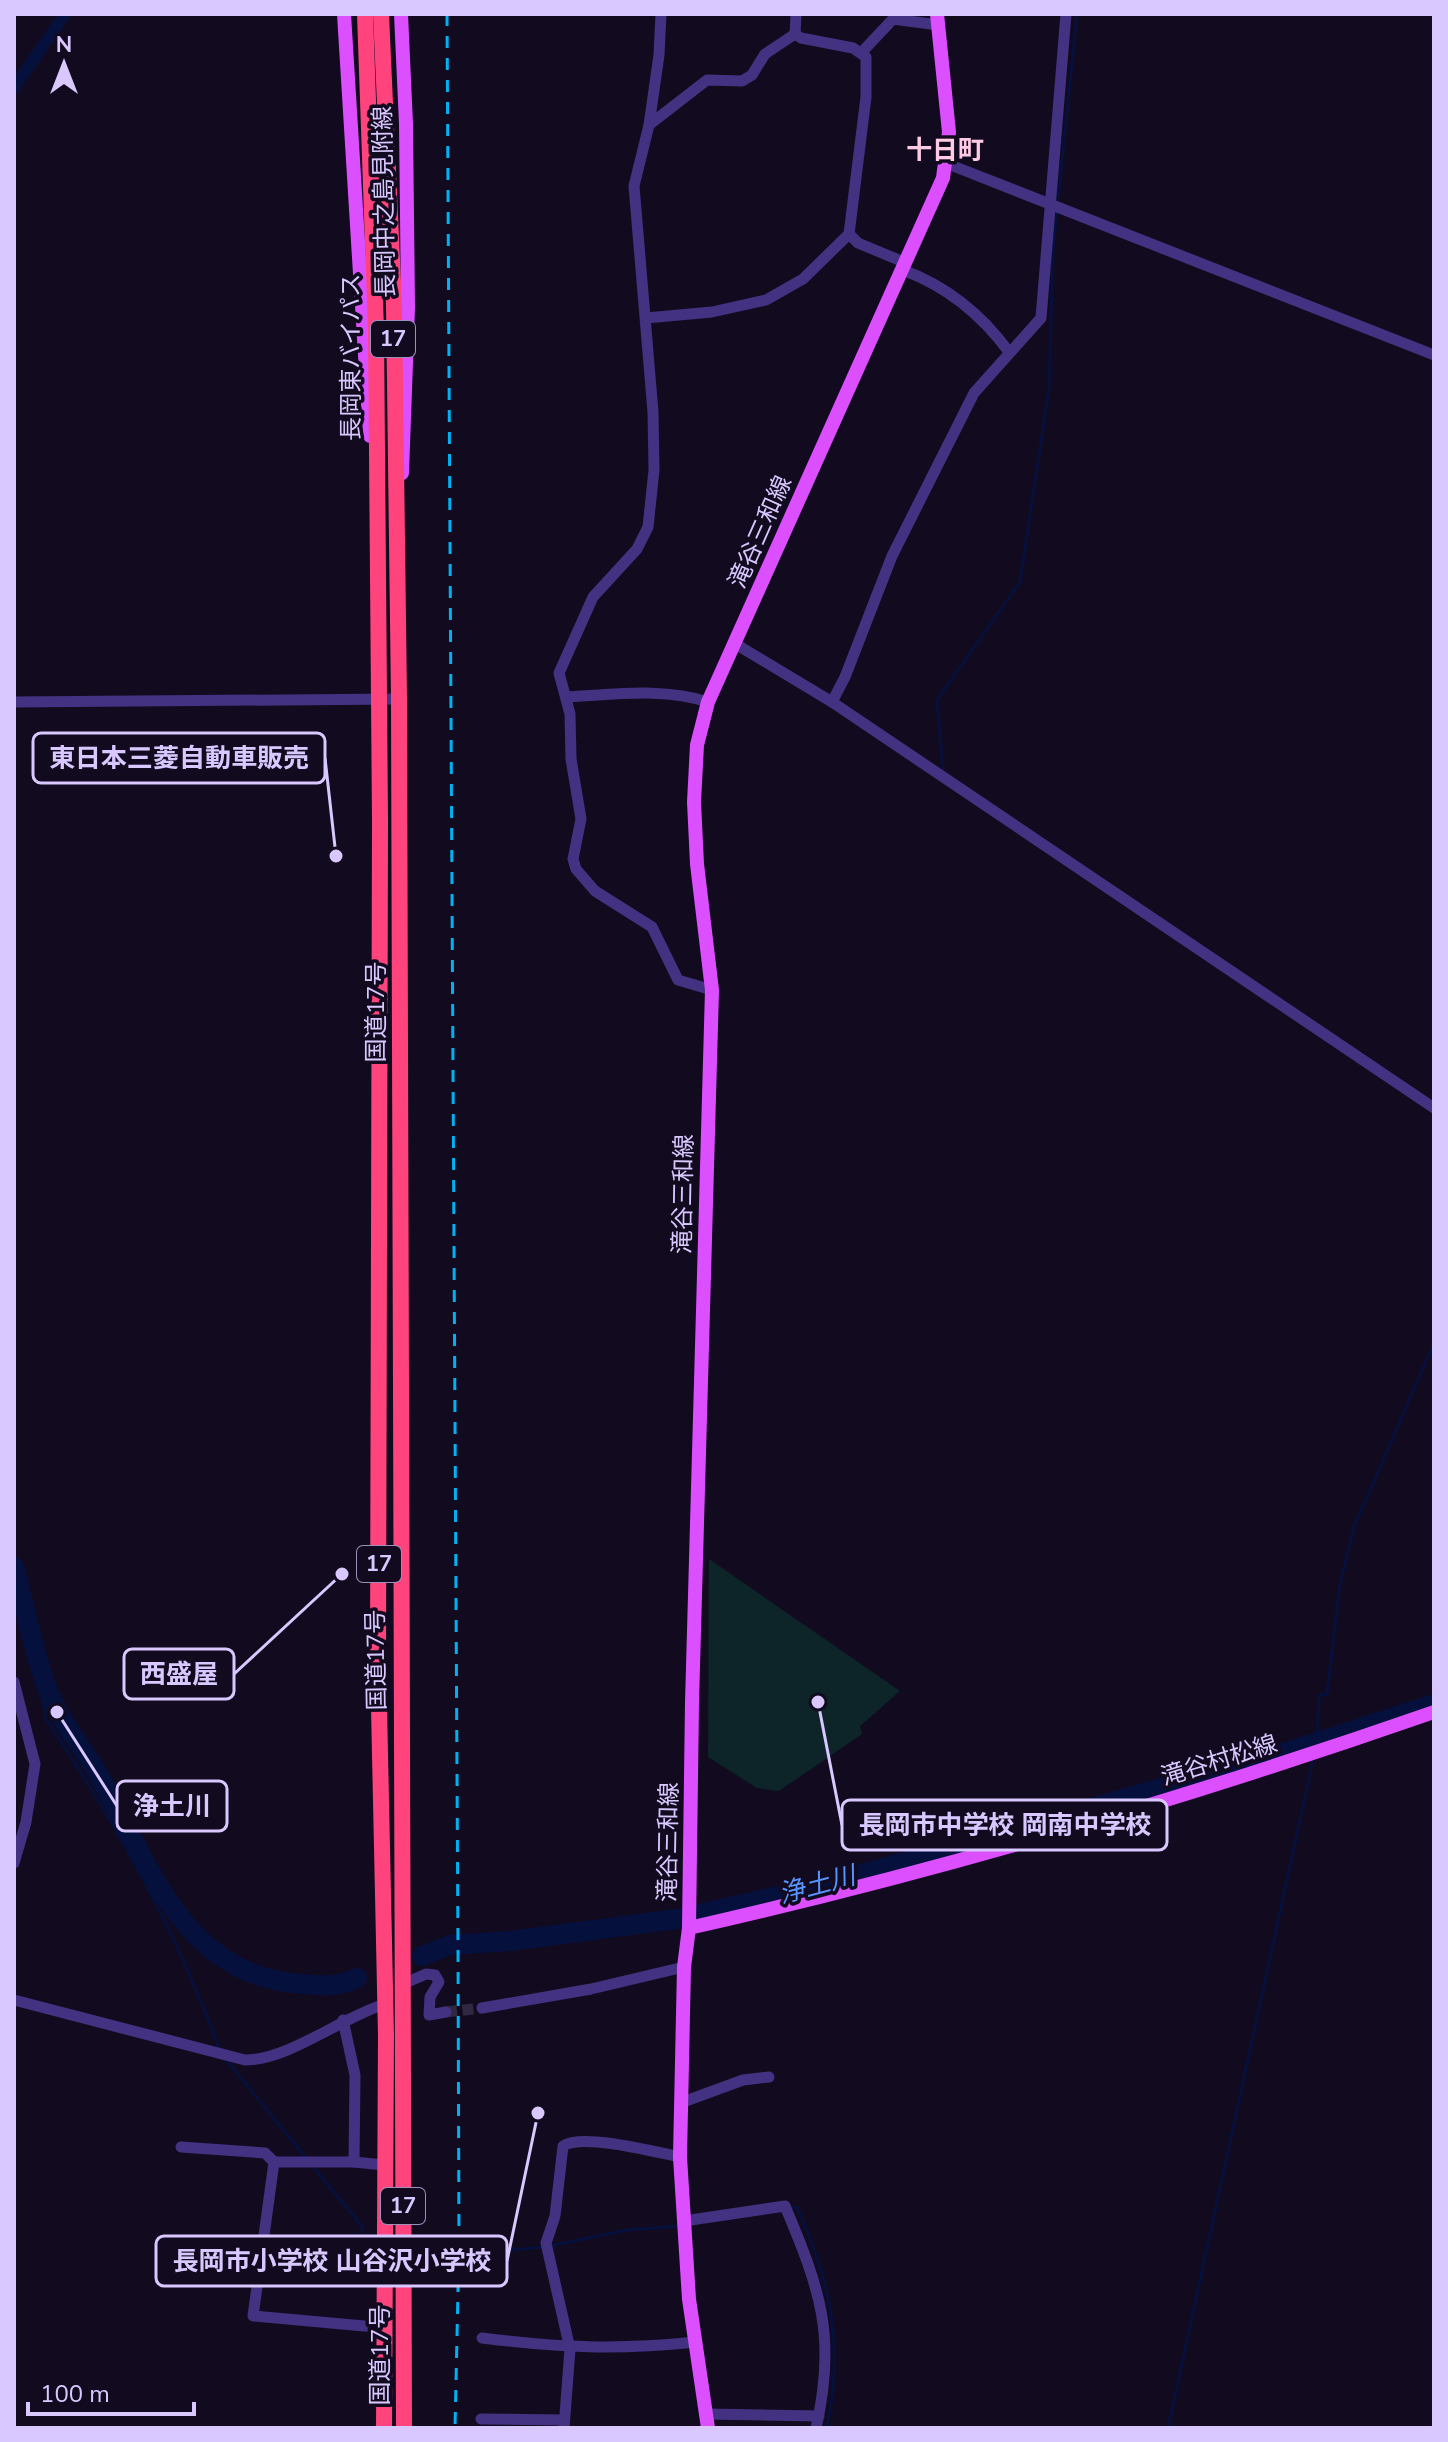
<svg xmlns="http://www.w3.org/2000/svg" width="1448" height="2442" font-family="'Nunito Sans','Noto Sans JP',sans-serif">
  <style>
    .green { fill: #0d2529 }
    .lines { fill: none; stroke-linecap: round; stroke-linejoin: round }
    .stream { stroke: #06103d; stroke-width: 3 }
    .canal { stroke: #06103d; stroke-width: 12 }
    .river { stroke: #06103d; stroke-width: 20 }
    .minor-tunnel { stroke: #302741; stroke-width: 11; stroke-dasharray: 11 5.5; stroke-linecap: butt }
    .minor { stroke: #433281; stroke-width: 11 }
    .major { stroke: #dc4fff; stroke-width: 14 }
    .highway { stroke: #ff437d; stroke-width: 16 }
    .rail { stroke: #00b1f3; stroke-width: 3; stroke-dasharray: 12 10; stroke-linecap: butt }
    .labels { text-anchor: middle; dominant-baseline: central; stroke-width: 7; stroke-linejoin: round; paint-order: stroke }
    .shield { fill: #120b1f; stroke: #9d8fbc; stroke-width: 2 }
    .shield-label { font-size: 22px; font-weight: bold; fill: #d8c8ff }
    .street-label { font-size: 24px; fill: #d8c8ff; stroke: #120b1f }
    .neighbourhood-label { font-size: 26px; font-weight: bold; fill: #ffcae3; stroke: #120b1f }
    .water-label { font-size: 26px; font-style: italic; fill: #5694ff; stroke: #120b1f }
    .leader { fill: none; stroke: #d8c8ff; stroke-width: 3 }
    .callout-dot { fill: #d8c8ff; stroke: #120b1f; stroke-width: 3 }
    .callout { fill: #120b1f; stroke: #d8c8ff; stroke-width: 3 }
    .callout-label { font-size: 26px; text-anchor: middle; font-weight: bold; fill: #d8c8ff }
  </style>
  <rect width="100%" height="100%" fill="#120b1f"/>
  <path class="green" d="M 709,1559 L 900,1691 L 860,1726 L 862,1734 L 779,1791 L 757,1788 L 708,1757 Z"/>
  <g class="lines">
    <g class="stream">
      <path d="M 943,771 L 937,700 L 1020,582 L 1049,389 L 1053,251 L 1077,14"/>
      <path d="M 46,1685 L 42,1696 L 46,1719 C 115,1821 177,1932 219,2048"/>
      <path d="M 1317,1744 L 1319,1695 L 1327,1694 L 1340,1584 L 1354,1527 L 1434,1343"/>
      <path d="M 225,2058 L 306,2158"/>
      <path d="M 313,2167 L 362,2226 L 363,2242 L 379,2243"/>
      <path d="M 790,2208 L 797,2207 C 831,2282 844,2346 827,2428"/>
      <path d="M 549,2246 L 627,2230 L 680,2226"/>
      <path d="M 411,2247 L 474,2254 L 542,2247"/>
      <path d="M 1168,2428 L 1313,1760"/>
    </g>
    <path class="canal" d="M 14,88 L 65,14"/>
    <g class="river">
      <path d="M 14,1567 C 25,1606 32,1647 46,1685 C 57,1718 81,1744 98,1774 C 148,1859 179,1970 292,1983 C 316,1985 335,1989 357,1978"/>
      <path d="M 422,1956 L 450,1945 L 510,1941 L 677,1919 L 810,1889 L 1290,1751 L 1434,1704"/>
    </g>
    <path class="minor-tunnel" d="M 446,2012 L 482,2008"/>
    <g class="minor">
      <path d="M 661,14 L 659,55 L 649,125 L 634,186 L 653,412 L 654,470 L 648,527 L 637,549 L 593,597 L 559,673 L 570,714 L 571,759 L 581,819 L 573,859 L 576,869 L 595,891 L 652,927 L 678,980 L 712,990"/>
      <path d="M 862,52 L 893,19 L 938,25"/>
      <path d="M 649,125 L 707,80 L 742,81 L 752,75 L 765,54 L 795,34"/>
      <path d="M 948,164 L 1434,355"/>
      <path d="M 849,234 L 858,243 L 906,263"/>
      <path d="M 903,270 C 946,286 982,315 1009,352"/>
      <path d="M 646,318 L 712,312 L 766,300 L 803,279 L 849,234 L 866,97 L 866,57 L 853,48 L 801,38 L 795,34 L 796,14"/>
      <path d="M 734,643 L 832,702 L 1434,1108"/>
      <path d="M 566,697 C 612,695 663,687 708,702"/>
      <path d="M 14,702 L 399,699"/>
      <path d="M 832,702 L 845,677 L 892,556 L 974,393 L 1041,318 L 1066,14"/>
      <path d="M 14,1682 L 35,1764 L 26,1822 L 14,1863"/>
      <path d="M 403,1984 L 426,1974 L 435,1975 L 439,1982 L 430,1997 L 429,2015 L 446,2012"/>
      <path d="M 14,2000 L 245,2060 C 289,2060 340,2018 385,2004"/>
      <path d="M 482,2008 L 591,1989 L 684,1967"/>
      <path d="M 683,2102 L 743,2080 L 769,2077"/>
      <path d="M 181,2147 L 265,2153 L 274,2162 L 253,2316 L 386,2328"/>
      <path d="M 274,2162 L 354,2162 L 355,2075 L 343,2020"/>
      <path d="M 354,2162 L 384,2165"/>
      <path d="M 684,2221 L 785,2206 C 820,2289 837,2337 816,2428"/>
      <path d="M 482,2338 C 561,2348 617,2350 696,2342"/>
      <path d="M 706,2414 L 819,2416"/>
      <path d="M 481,2419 L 564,2420"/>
      <path d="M 564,2428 L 570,2349 L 546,2243 L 555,2216 L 563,2146 C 583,2133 655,2152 680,2157"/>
    </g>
    <g class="major">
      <path d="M 344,14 L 370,436"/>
      <path d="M 401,14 L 406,124 L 408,307 L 402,473"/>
      <path d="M 689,1928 C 941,1871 1190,1797 1434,1712"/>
      <path d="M 708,2428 L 689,2299 L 680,2157 L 684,1967 L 689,1928 L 692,1702 L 712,990 L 697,864 L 694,802 L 697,745 L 708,702 L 943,178 L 949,132 L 937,14"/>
    </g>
    <g class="highway">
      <path d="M 365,14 L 376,329 L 380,821 L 378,1660 L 386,2035 L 384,2428"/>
      <path d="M 381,14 L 394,305 L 399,699 L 404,2428"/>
    </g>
    <path class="rail" d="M 447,14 L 458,1948 L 459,2245 L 455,2428"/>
  </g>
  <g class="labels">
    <g class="shield">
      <rect x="371" y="321" width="44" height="36" rx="6"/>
      <rect x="357" y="1546" width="44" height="36" rx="6"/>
      <rect x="381" y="2188" width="44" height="36" rx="6"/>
    </g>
    <g class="shield-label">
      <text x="393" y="339">17</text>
      <text x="379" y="1564">17</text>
      <text x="403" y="2206">17</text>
    </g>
    <g class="street-label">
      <text transform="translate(384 202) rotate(-91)">長岡中之島見附線</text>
      <text transform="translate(351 357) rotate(-90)">長岡東バイパス</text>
      <text transform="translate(760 532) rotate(-66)">滝谷三和線</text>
      <text transform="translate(376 1012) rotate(-90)">国道17号</text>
      <text transform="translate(683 1194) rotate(-89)">滝谷三和線</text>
      <text transform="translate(376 1660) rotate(-91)">国道17号</text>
      <text transform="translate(1219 1760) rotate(-17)">滝谷村松線</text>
      <text transform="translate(668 1842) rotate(-89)">滝谷三和線</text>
      <text transform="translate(380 2355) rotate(-90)">国道17号</text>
    </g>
    <g class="neighbourhood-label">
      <text x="945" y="150">十日町</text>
    </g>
    <g class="water-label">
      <text transform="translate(817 1885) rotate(-15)">浄土川</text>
    </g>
  </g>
  <path class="leader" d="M336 856L325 758M342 1574L234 1674M57 1712L117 1806M818 1702L842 1825M538 2113L507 2261"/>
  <g class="callout-dot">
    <circle cx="336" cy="856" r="8"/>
    <circle cx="342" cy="1574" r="8"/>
    <circle cx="57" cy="1712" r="8"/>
    <circle cx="818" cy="1702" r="8"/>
    <circle cx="538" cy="2113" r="8"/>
  </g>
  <g class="callout">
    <rect x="33" y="733" width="292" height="50" rx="8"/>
    <rect x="124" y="1649" width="110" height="50" rx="8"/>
    <rect x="117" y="1781" width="110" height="50" rx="8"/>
    <rect x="842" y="1800" width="325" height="50" rx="8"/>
    <rect x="156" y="2236" width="351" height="50" rx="8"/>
  </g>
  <g class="callout-label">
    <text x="179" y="767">東日本三菱自動車販売</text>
    <text x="179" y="1683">西盛屋</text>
    <text x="172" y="1815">浄土川</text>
    <text x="1005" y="1834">長岡市中学校 岡南中学校</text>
    <text x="332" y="2270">長岡市小学校 山谷沢小学校</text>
  </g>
  <rect width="1448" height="2442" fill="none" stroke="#d8c8ff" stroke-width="32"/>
  <g transform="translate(64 64)" stroke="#120b1f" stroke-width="6" paint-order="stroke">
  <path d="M0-6L14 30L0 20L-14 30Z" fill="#d8c8ff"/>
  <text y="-12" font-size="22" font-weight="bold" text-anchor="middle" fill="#d8c8ff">N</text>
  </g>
  <path d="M28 2402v12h166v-12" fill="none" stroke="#d8c8ff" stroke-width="4"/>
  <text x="40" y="2402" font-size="24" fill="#d8c8ff" stroke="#120b1f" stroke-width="6" paint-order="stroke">100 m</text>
</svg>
